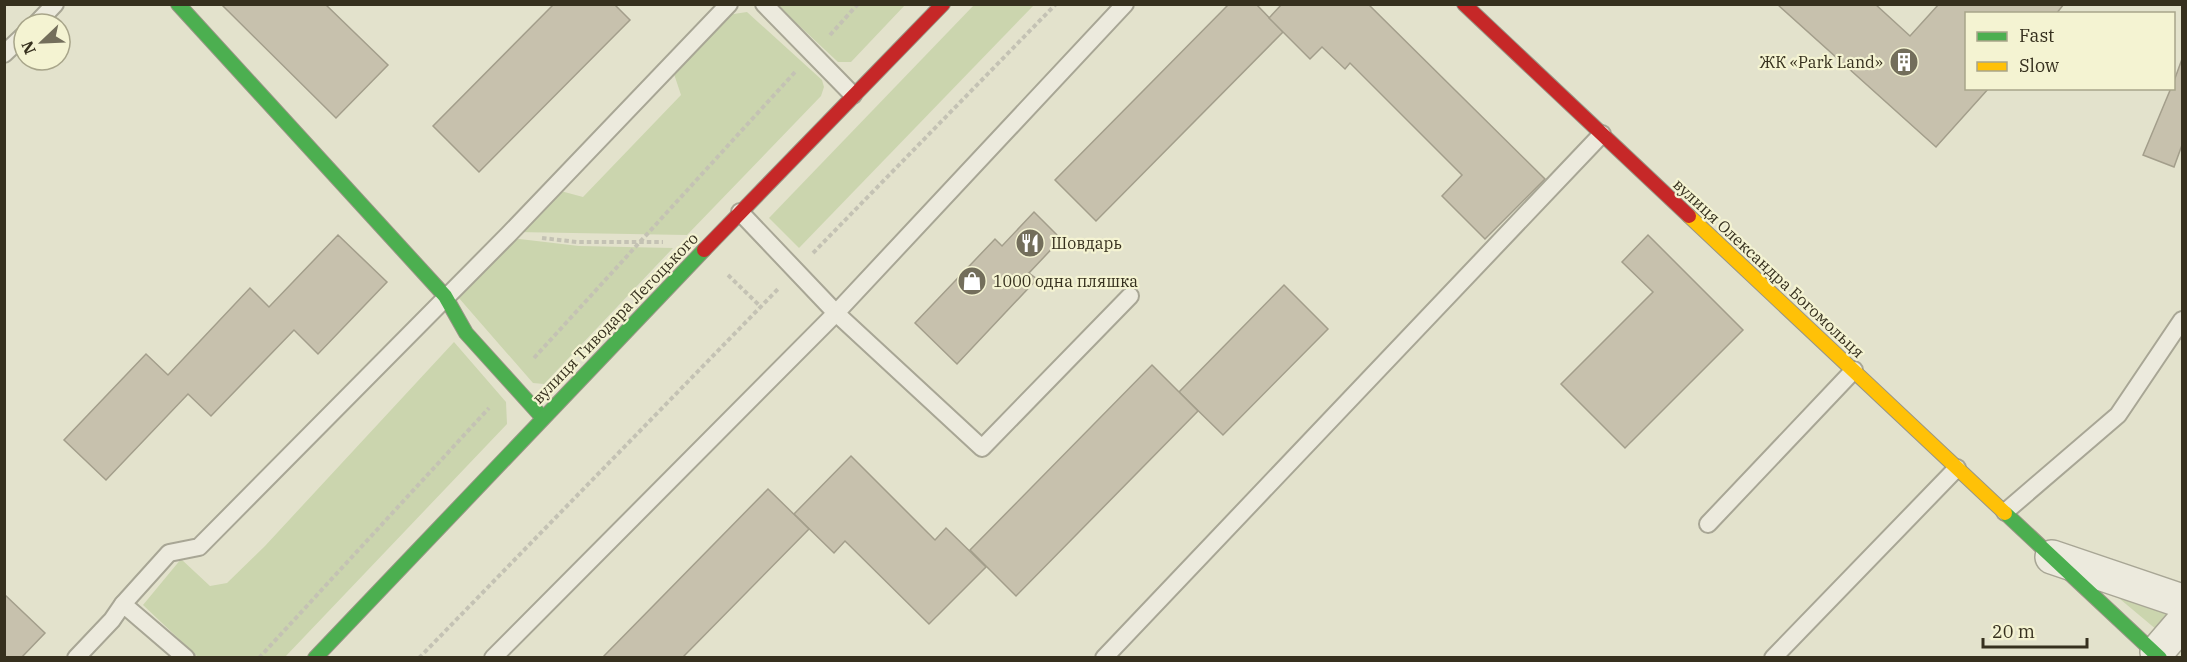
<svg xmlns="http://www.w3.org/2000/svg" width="2187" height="662" font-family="'IBM Plex Serif',serif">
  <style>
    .green { fill: #cbd5ae }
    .building { fill: #c7c1ad; stroke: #a39e8b; stroke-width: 1.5 }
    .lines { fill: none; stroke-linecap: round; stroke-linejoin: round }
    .lane-casing { stroke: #a8a695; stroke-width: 20 }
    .street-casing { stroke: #a8a695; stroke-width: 36 }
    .fast-casing { stroke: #989585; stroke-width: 16 }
    .slow-casing { stroke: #989585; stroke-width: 16 }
    .jam-casing { stroke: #989585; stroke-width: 16 }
    .path { stroke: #c4c2b4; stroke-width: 4; stroke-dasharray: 4.5 3; stroke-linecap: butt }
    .lane { stroke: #eceadd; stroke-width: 16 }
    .street { stroke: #eceadd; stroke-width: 33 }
    .fast { stroke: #4caf50; stroke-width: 14 }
    .slow { stroke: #ffc107; stroke-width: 14 }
    .jam { stroke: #c62828; stroke-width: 14 }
    .labels { text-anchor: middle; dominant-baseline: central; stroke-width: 4.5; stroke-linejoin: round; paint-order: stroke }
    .poi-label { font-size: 16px; fill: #36301e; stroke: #f4f3d2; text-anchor: start }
    .street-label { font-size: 16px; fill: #36301e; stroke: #f4f3d2 }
  </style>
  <rect width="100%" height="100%" fill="#e3e2cc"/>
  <g class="green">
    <path d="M 777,5 L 905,5 L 851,62 L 838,62 Z"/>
    <path d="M 974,5 L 1034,5 L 799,248 L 769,218 Z"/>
    <path d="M 747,12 L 822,80 L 824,87 L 821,96 L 687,235 L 516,232 L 557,190 L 583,197 L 681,95 L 673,71 L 727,15 Z"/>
    <path d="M 511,238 L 579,246 L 673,248 L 544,384 L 533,383 L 458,297 Z"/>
    <path d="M 454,342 L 506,402 L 507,424 L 285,657 L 198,657 L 143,605 L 181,559 L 210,586 L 227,583 L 265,546 Z"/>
    <path d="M 2114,594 L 2170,608 L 2157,630 Z"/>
  </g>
  <g class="building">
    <path d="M 221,4 L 325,4 L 388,65 L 336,118 Z"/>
    <path d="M 554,4 L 614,4 L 630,20 L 479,172 L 433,126 Z"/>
    <path d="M 1229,4 L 1256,4 L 1283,32 L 1096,221 L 1055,180 Z"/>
    <path d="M 1282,4 L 1368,4 L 1545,179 L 1485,239 L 1442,196 L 1462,175 L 1350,63 L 1345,69 L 1322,47 L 1310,59 L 1269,18 Z"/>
    <path d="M 1777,4 L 1875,4 L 1910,36 L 1939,4 L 2064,4 L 2056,14 L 1966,14 L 1966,88 L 1989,88 L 1936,147 Z"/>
    <path d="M 2182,59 L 2182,145 L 2174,167 L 2143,155 L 2171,88 L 2174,88 L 2174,81 Z"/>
    <path d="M 1034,212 L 1061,239 L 1029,273 L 1037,279 L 957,364 L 915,323 L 995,239 L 1002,246 Z"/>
    <path d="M 338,235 L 387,282 L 318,354 L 294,330 L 211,416 L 188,394 L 106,480 L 64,440 L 146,354 L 168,375 L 250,288 L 269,307 Z"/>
    <path d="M 1648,235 L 1743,330 L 1625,448 L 1561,384 L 1653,292 L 1622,262 Z"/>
    <path d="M 1284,285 L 1328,329 L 1223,435 L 1179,392 Z"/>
    <path d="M 1152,365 L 1198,411 L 1016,596 L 970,550 Z"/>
    <path d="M 851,456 L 935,540 L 946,528 L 986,567 L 929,624 L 845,541 L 834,553 L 794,514 Z"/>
    <path d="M 768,489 L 809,529 L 682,658 L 602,658 Z"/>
    <path d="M 4,594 L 45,633 L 21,658 L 4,658 Z"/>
  </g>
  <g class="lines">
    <g class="lane-casing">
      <g id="lane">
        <path d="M 764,4 L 853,95"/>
        <path d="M 36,24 L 55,4"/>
        <path d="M 4,54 L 24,35"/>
        <path d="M 740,212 L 836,313 L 982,448 L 1130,296"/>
        <path d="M 2005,512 L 2118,415 L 2182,320"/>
        <path d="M 1708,524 L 1854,370"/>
        <path d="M 123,604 L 169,553 L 199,547 L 508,235 L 729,4"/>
        <path d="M 76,658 L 112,620 L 123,604 L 186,658"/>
        <path d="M 493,658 L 836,313 L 1125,4"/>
        <path d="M 1104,658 L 1602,134"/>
        <path d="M 1773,658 L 1957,468"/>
      </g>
    </g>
    <g class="street-casing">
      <g id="street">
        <path d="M 2052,557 L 2182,601"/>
        <path d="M 2157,652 L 2182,623"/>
      </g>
    </g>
    <g class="fast-casing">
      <g id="fast">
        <path d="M 178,4 L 445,296 L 466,333 L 542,417"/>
        <path d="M 2005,513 L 2160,658"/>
        <path d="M 315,658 L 704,250"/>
      </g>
    </g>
    <g class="slow-casing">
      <path id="slow" d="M 1689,216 L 2005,513"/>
    </g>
    <g class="jam-casing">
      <g id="jam">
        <path d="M 1464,4 L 1689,216"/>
        <path d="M 704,250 L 943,4"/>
      </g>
    </g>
    <g class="path">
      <path d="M 830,35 L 858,4"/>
      <path d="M 542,238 L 577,242 L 663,242"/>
      <path d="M 813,253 L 1056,4"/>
      <path d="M 728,275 L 761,307"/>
      <path d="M 534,358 L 796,71"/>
      <path d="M 259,658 L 489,408"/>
      <path d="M 419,658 L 779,288"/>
    </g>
    <use href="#lane" class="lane"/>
    <use href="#street" class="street"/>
    <use href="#fast" class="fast"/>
    <use href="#slow" class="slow"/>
    <use href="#jam" class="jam"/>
  </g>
  <defs>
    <g id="building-disc" transform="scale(1.5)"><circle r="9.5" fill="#736e5b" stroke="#f4f3d2"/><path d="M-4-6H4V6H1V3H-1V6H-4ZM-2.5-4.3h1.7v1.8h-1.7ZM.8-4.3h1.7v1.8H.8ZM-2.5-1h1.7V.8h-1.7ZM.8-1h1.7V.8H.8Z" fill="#fff"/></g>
    <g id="restaurant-disc" transform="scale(1.5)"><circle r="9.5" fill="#736e5b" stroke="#f4f3d2"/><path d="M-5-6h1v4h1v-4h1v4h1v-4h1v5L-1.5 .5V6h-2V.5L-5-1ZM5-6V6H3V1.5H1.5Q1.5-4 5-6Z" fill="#fff"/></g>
    <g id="shop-disc" transform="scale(1.5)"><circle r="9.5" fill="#736e5b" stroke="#f4f3d2"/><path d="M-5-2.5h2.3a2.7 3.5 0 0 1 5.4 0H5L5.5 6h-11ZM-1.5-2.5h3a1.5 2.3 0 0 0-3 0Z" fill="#fff"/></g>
  </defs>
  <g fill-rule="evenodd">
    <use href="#building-disc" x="1904" y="62"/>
    <use href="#restaurant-disc" x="1030" y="243"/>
    <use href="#shop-disc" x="972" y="281"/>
  </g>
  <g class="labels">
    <g class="poi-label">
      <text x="1883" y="62" text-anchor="end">ЖК «Park Land»</text>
      <text x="1051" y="243">Шовдарь</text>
      <text x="993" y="281">1000 одна пляшка</text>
    </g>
    <g class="street-label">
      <text transform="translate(1769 268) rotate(43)">вулиця Олександра Богомольця</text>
      <text transform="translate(615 318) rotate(-46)">вулиця Тиводара Легоцького</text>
    </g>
  </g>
  <rect width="2187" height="662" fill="none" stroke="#36301e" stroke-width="12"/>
  <rect x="1965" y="12" width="210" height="78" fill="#f4f3d2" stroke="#a8a58a" stroke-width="1.5"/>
  <rect x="1977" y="32" width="30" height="9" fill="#4caf50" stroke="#a8a58a" stroke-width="1.5"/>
  <text x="2019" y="42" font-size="18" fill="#36301e">Fast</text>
  <rect x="1977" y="62" width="30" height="9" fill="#ffc107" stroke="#a8a58a" stroke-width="1.5"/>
  <text x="2019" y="72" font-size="18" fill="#36301e">Slow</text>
  <g transform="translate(42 42) rotate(247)"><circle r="28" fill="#f4f3d2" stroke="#a8a58a" stroke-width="1.5"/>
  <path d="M0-4.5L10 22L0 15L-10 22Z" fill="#736e5b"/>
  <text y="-9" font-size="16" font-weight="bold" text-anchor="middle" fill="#36301e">N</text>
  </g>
  <path d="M1983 638v9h104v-9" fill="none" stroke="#36301e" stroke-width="3"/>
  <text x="1992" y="638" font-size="18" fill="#36301e" stroke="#f4f3d2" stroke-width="4.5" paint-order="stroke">20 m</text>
</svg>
